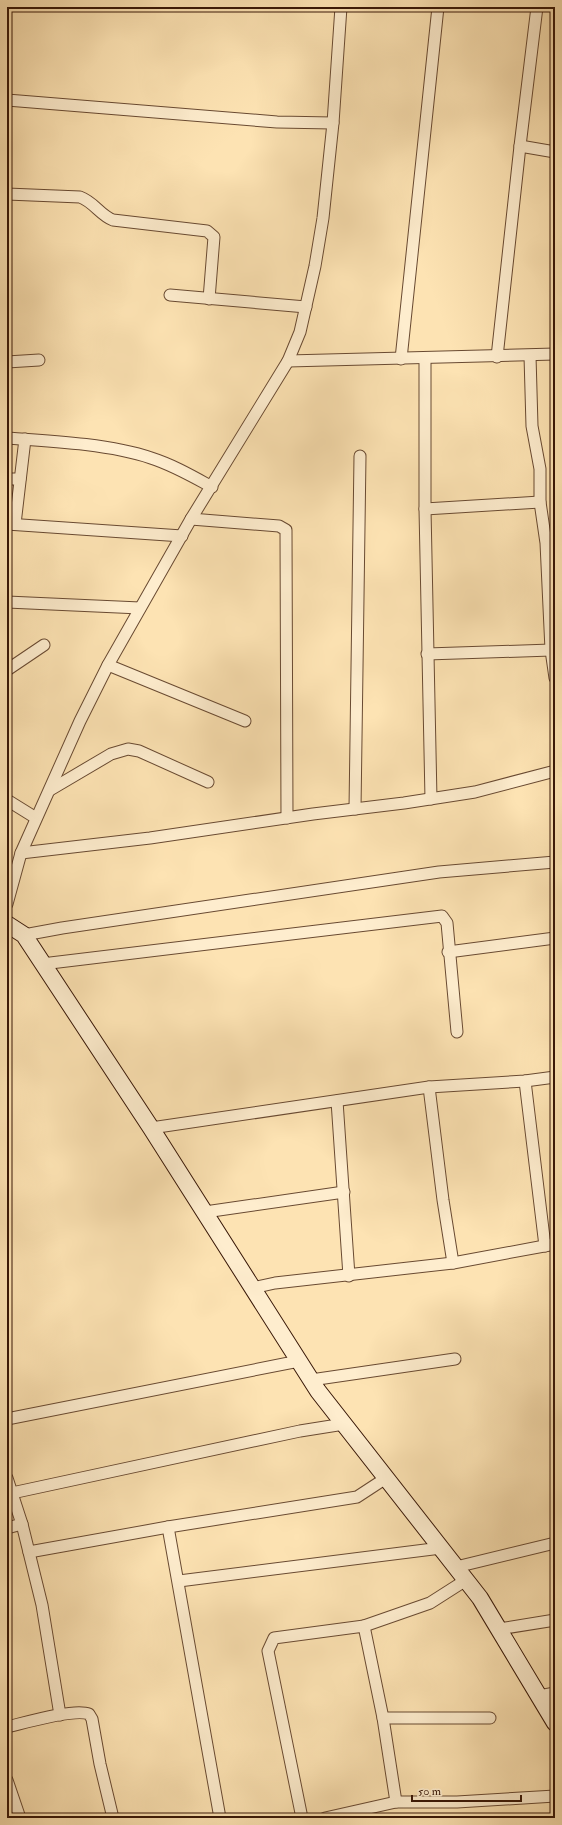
<svg xmlns="http://www.w3.org/2000/svg" width="562" height="1825" font-family="'IM FELL Double Pica',serif">
  <style>
    .lines { fill: none; stroke-linecap: round; stroke-linejoin: round }
    .street-casing { stroke: #694a32; stroke-width: 13 }
    .secondary-casing { stroke: #381707; stroke-width: 18 }
    .street { stroke: #feedce; stroke-width: 11 }
    .secondary { stroke: #feedce; stroke-width: 16 }
  </style>
  <rect width="100%" height="100%" fill="#fde3b3"/>
  <filter id="stains"><feTurbulence type="fractalNoise" baseFrequency=".005" numOctaves="4"/><feColorMatrix values="0 0 0 0 .2 0 0 0 0 .09 0 0 0 0 .02 0 0 0 .5 -.17"/></filter>
  <radialGradient id="worn" r=".72"><stop offset=".6" stop-color="#630" stop-opacity="0"/><stop offset="1" stop-color="#630" stop-opacity=".3"/></radialGradient>
  <g class="lines">
    <g class="street-casing">
      <g id="street">
        <path d="M 7,100 L 277,122 L 333,123"/>
        <path d="M 520,146 L 555,152"/>
        <path d="M 7,194 L 80,197 C 94,202 100,215 113,220 L 207,231 L 214,237 L 209,299"/>
        <path d="M 170,295 L 306,307"/>
        <path d="M 530,356 L 532,426 L 540,469 L 540,502 L 546,543 L 551,650 L 555,678"/>
        <path d="M 497,357 L 520,146 L 537,7"/>
        <path d="M 425,358 L 425,509 L 431,799"/>
        <path d="M 401,359 L 438,7"/>
        <path d="M 288,361 L 555,354"/>
        <path d="M 7,362 L 39,360"/>
        <path d="M 7,438 C 51,441 110,444 151,458 C 173,465 192,476 212,487"/>
        <path d="M 7,479 L 20,479"/>
        <path d="M 425,509 L 540,502"/>
        <path d="M 191,519 L 279,526 L 286,530 L 287,818"/>
        <path d="M 7,524 L 182,536"/>
        <path d="M 15,524 L 25,439"/>
        <path d="M 7,602 L 140,608"/>
        <path d="M 427,654 L 551,650"/>
        <path d="M 108,665 L 245,721"/>
        <path d="M 7,670 L 44,645"/>
        <path d="M 50,790 L 111,754 L 128,749 L 139,751 L 208,782"/>
        <path d="M 7,800 L 36,818"/>
        <path d="M 355,809 L 360,456"/>
        <path d="M 21,853 L 150,838 L 313,814 L 404,803 L 475,792 L 555,771"/>
        <path d="M 7,904 L 21,853 L 80,721 L 108,665 L 191,519 L 288,361 L 300,332 L 315,266 L 323,218 L 333,123 L 341,7"/>
        <path d="M 24,935 L 62,928 L 439,872 L 555,862"/>
        <path d="M 448,952 L 555,938"/>
        <path d="M 42,964 L 442,916 L 447,923 L 457,1032"/>
        <path d="M 525,1081 L 545,1246"/>
        <path d="M 429,1087 L 443,1200 L 453,1263"/>
        <path d="M 337,1101 L 349,1276"/>
        <path d="M 151,1128 L 429,1087 L 525,1081 L 555,1077"/>
        <path d="M 205,1212 L 344,1192"/>
        <path d="M 252,1288 L 275,1283 L 453,1263 L 555,1244"/>
        <path d="M 311,1380 L 455,1359"/>
        <path d="M 7,1419 L 299,1361"/>
        <path d="M 7,1478 L 22,1524 L 42,1605 L 60,1715"/>
        <path d="M 12,1493 L 300,1431 L 344,1424"/>
        <path d="M 168,1527 L 220,1818"/>
        <path d="M 7,1528 L 22,1524"/>
        <path d="M 29,1552 L 168,1527 L 357,1497 L 386,1478"/>
        <path d="M 456,1567 L 555,1543"/>
        <path d="M 179,1581 L 441,1548"/>
        <path d="M 364,1626 L 430,1603 L 466,1580"/>
        <path d="M 499,1629 L 555,1620"/>
        <path d="M 539,1696 L 555,1693"/>
        <path d="M 383,1718 L 490,1718"/>
        <path d="M 7,1727 C 24,1723 74,1708 89,1714 L 92,1719 L 100,1764 L 113,1818"/>
        <path d="M 7,1780 L 20,1818"/>
        <path d="M 302,1818 L 268,1651 L 274,1638 L 364,1626 L 383,1718 L 396,1802"/>
        <path d="M 325,1818 L 396,1802 L 457,1802 L 555,1796"/>
      </g>
    </g>
    <g class="secondary-casing">
      <path id="secondary" d="M 7,924 L 24,935 L 151,1128 L 318,1391 L 480,1598 L 555,1723"/>
    </g>
    <use href="#street" class="street"/>
    <use href="#secondary" class="secondary"/>
  </g>
  <rect width="562" height="1825" fill="none" stroke="#fde3b3" stroke-width="24"/>
  <rect x="8" y="8" width="546" height="1809" fill="none" stroke="#381707" stroke-width="2"/>
  <rect x="12" y="12" width="538" height="1801" fill="none" stroke="#381707"/>
  <path d="M412 1795v6h109v-6" fill="none" stroke="#381707" stroke-width="2"/>
  <text x="418" y="1795" font-size="12" fill="#381707" stroke="#feedce" stroke-width="3" paint-order="stroke">50 m</text>
  <rect width="100%" height="100%" filter="url(#stains)"/>
  <rect width="100%" height="100%" fill="url(#worn)"/>
</svg>
